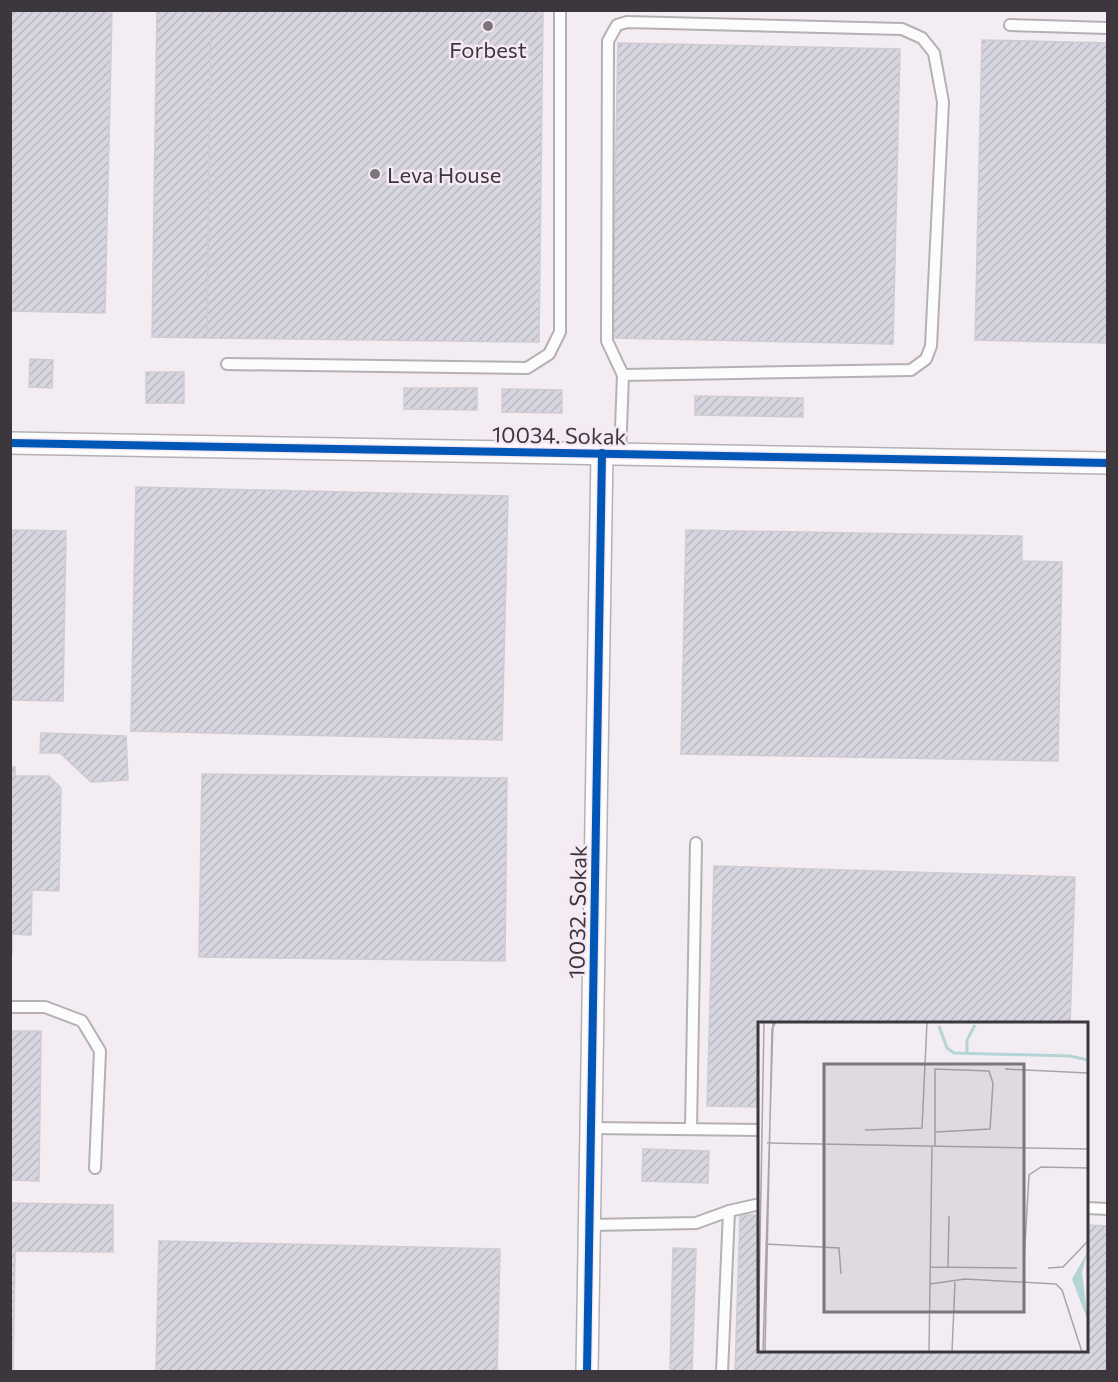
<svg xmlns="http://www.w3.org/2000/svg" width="1118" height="1382" font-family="Commissioner,sans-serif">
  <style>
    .building { fill: url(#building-hatch); stroke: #cfccd1; stroke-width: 1.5 }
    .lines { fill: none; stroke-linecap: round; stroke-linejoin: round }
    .lane-casing { stroke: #b5b0b4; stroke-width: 14 }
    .street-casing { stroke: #b5b0b4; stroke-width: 24 }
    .lane { stroke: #fdfcfd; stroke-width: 10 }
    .street { stroke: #fdfcfd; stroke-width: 21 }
    .cycleway-casing { stroke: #f6e9f5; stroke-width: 11 }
    .cycleway { stroke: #0057b8; stroke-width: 8 }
    .poi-dot { fill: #7c767c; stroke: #f6e9f5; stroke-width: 2 }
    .labels { text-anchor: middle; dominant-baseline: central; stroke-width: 5; stroke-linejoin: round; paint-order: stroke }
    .poi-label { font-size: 22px; fill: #3c373c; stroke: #f6e9f5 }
    .street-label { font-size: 22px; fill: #3c373c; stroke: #f6e9f5 }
    .inset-river { fill: none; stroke: #b4d5d6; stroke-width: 3 }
    .inset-road { fill: none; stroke: #aaa4a9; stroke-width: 1.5 }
    .view { fill: #7c767c; fill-opacity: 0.15; stroke: #7c767c; stroke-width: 3 }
    .inset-edge { fill: none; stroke: #3c373c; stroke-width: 3 }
  </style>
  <defs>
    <pattern id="building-hatch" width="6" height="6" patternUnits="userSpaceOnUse" patternTransform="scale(1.5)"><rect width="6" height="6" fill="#d7d5df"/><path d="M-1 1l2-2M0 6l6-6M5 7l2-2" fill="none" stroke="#b9b7c0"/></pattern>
  </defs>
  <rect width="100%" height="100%" fill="#f3ecf2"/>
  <g class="building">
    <path d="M 10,10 L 112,10 L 105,313 L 10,311 Z"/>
    <path d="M 157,10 L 211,10 L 207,338 L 152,337 Z"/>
    <path d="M 211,10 L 543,10 L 539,342 L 207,338 Z"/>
    <path d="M 982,40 L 1108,43 L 1108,343 L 975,340 Z"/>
    <path d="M 618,43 L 900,49 L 893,344 L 612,338 Z"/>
    <path d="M 30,359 L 53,360 L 52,388 L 29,387 Z"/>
    <rect x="146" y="372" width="38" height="31"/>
    <path d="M 404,388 L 477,388 L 477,410 L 404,409 Z"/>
    <path d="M 502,389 L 562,390 L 562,413 L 502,412 Z"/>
    <path d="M 695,396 L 803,398 L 803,417 L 695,415 Z"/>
    <path d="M 136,487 L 508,496 L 502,740 L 131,731 Z"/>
    <path d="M 10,530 L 66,531 L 63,701 L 10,700 Z"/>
    <path d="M 686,530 L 1022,536 L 1022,561 L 1062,562 L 1058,761 L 681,754 Z"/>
    <path d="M 41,733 L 126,736 L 128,780 L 91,782 L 60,753 L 40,753 Z"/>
    <path d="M 10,767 L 15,767 L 15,776 L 49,776 L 61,788 L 59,891 L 32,890 L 31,935 L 12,934 L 12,953 L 10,953 Z"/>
    <path d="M 202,774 L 507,778 L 505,961 L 199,957 Z"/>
    <path d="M 714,866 L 1075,877 L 1070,1024 L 760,1024 L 760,1107 L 707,1106 Z"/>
    <path d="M 10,1031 L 41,1031 L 39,1181 L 10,1180 Z"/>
    <path d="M 643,1149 L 709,1151 L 708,1183 L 642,1181 Z"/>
    <path d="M 10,1203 L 113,1205 L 113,1252 L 15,1251 L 13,1372 L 10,1372 Z"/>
    <path d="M 740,1215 L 760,1215 L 760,1350 L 1086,1350 L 1086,1225 L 1108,1226 L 1108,1372 L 735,1372 Z"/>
    <path d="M 159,1241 L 500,1249 L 497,1372 L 156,1372 Z"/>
    <path d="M 673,1248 L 696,1249 L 692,1372 L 670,1372 Z"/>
  </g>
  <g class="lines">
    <g class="lane-casing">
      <g id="lane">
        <path d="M 1010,25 L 1108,28"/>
        <path d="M 227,364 L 527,368 L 549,354 L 560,332 L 560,10"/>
        <path d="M 620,454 L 623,375 L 607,341 L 608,41 L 617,25 L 627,22 L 902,29 L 922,38 L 934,53 L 943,102 L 931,346 L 926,359 L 911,370 L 623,375"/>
        <path d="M 10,1007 L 45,1007 L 82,1021 L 100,1051 L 95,1168"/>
        <path d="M 591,1128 L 760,1130"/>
        <path d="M 691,1129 L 696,843"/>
        <path d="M 1086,1208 L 1108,1209"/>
        <path d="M 589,1225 L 696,1223 L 729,1211 L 760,1204"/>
        <path d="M 722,1372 L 729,1211"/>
      </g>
    </g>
    <g class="street-casing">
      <g id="street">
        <path d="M 10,443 L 1108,463"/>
        <path d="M 587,1372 L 602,453"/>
      </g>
    </g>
    <use href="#lane" class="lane"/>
    <use href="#street" class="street"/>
    <g class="cycleway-casing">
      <g id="cycleway">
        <path d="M 10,443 L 1108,463"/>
        <path d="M 587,1372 L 602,453"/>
      </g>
    </g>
    <use href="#cycleway" class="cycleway"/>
  </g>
  <g class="poi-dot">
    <circle cx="488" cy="26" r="6"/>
    <circle cx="375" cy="174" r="6"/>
  </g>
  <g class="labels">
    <g class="poi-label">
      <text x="488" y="49">Forbest</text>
      <text x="387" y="174" text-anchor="start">Leva House</text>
    </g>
    <g class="street-label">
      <text transform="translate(559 435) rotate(1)">10034. Sokak</text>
      <text transform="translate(577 912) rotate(-89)">10032. Sokak</text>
    </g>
  </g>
  <g transform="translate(758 1022)">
    <rect width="330" height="330" fill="#f3ecf2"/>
    <path d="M 330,229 L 324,250 L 330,299 L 314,257 Z" fill="#b4d5d6"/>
    <path class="inset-river" d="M 181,4 L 189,26 L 196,31 L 312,34 L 330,38M 209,31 L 209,18 L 217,3"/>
    <path class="inset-road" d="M 197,0 L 233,0M 247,47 L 330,51M 107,108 L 164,106 L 169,0M 9,121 L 330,127M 177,124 L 177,47 L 231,49 L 235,61 L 232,107 L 178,110M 7,222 L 81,226 L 83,252M 266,240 L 271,153 L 283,145 L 330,146M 172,245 L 259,246M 190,245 L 191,194M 290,246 L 305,245 L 330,219M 172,262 L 207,257 L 298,262 L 304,268 L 324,330M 0,330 L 6,0M 5,330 L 15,0M 7,330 L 14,7 L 18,0M 171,330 L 174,124M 194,330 L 197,260"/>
    <path class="view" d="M 66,42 L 266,42 L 266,290 L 66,290 Z"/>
    <rect width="330" height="330" class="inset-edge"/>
  </g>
  <rect width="1118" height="1382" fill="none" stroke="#3c373c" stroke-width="24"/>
</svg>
